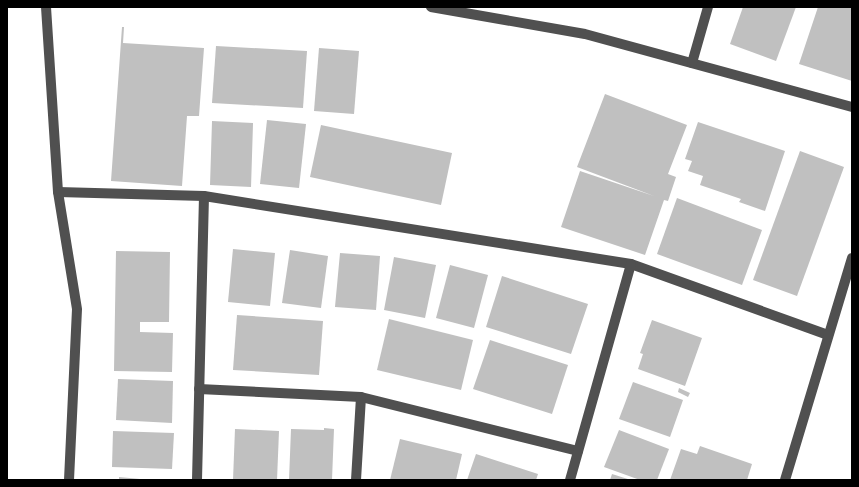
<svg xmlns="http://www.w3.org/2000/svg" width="859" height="487" font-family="Mulish,sans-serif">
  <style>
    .building { fill: #c0c0c0 }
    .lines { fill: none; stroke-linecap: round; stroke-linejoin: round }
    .minor { stroke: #505050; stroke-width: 10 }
  </style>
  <rect width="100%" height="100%" fill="#fff"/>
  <g class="building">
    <path d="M 743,7 L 796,7 L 776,61 L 730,44 Z"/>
    <path d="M 818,7 L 852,7 L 852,81 L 799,64 Z"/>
    <path d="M 122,27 L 124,27 L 123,43 L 204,48 L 199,116 L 187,116 L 182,186 L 111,181 Z"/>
    <path d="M 216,46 L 307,51 L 303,108 L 212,103 Z"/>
    <path d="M 319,48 L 359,51 L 354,114 L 314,111 Z"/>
    <path d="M 605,94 L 687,125 L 668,174 L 676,177 L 668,201 L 664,200 L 645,255 L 561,227 L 580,171 L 654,196 L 577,167 Z"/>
    <path d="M 267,120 L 306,124 L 299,188 L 260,184 Z"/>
    <path d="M 212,121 L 253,123 L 251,187 L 210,185 Z"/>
    <path d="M 698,122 L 785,151 L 765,211 L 739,202 L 741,199 L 700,185 L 703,176 L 688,171 L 692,161 L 685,159 Z"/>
    <path d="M 321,125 L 452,153 L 441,205 L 310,177 Z"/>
    <path d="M 800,151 L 844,167 L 797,296 L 753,280 Z"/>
    <path d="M 677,198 L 762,230 L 742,285 L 657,254 Z"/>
    <path d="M 233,249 L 275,253 L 270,306 L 228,302 Z"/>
    <path d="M 290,250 L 328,256 L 321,308 L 282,303 Z"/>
    <path d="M 116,251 L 170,252 L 169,322 L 140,322 L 140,332 L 173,333 L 172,372 L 114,371 Z"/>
    <path d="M 340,253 L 380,256 L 376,310 L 335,307 Z"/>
    <path d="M 394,257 L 436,265 L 425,318 L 384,310 Z"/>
    <path d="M 450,265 L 488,275 L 474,328 L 436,318 Z"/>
    <path d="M 502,276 L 588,304 L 571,354 L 486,327 Z"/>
    <path d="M 237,315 L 323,321 L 319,375 L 233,370 Z"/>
    <path d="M 389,319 L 473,340 L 461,390 L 377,370 Z"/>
    <path d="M 652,320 L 702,338 L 685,386 L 638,369 L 643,354 L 640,353 Z"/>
    <path d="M 490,340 L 568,365 L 552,414 L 473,389 Z"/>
    <path d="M 118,379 L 173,381 L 172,423 L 116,420 Z"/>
    <path d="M 633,382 L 683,400 L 670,437 L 619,419 Z"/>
    <path d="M 679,388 L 690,393 L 688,397 L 678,392 Z"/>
    <path d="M 324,428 L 334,429 L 332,480 L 289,480 L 291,429 L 324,430 Z"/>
    <path d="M 235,429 L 279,431 L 277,480 L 233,480 Z"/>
    <path d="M 619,430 L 669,449 L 657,480 L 640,480 L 604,467 Z"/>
    <path d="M 113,431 L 174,433 L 172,469 L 112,467 Z"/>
    <path d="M 400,439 L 462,454 L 456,480 L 390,480 Z"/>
    <path d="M 700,446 L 752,464 L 747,480 L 670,480 L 681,449 L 697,454 Z"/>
    <path d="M 476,454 L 538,474 L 536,480 L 467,480 Z"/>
    <path d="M 612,474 L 631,480 L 610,480 Z"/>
    <path d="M 119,477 L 140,479 L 140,480 L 119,480 Z"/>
  </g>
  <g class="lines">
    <g class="minor">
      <path d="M 46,7 L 58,192 L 77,309 L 69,480"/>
      <path d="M 431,7 L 585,34 L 852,107"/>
      <path d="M 692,63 L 708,7"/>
      <path d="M 58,192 L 204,196 L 631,264 L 828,335"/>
      <path d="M 199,389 L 361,397 L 578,451"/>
      <path d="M 197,480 L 204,196"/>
      <path d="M 356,480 L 361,397"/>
      <path d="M 570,480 L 631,264"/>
      <path d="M 785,480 L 852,258"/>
    </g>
  </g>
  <rect width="859" height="487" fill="none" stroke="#000000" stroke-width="16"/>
</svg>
